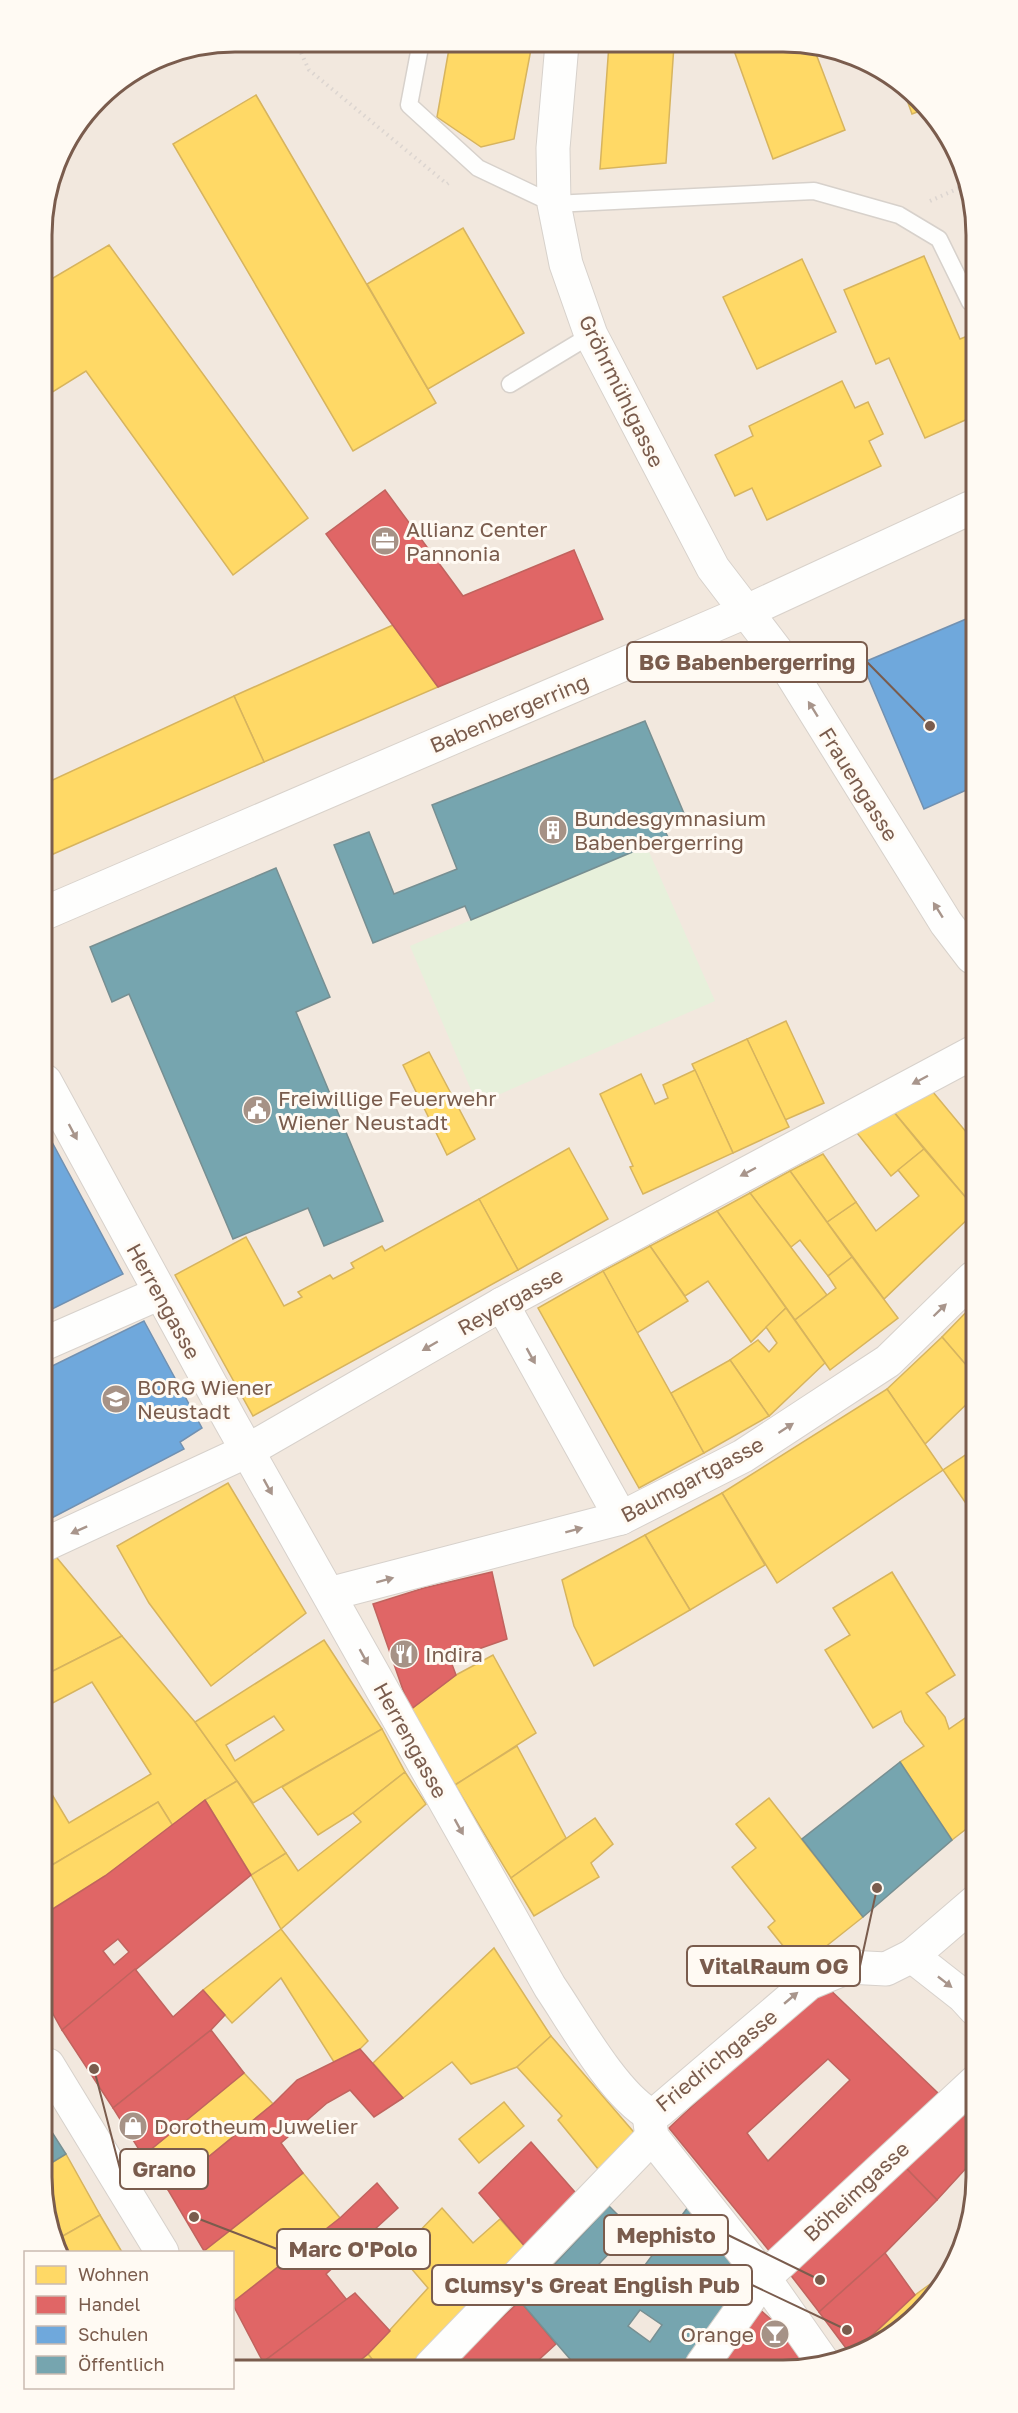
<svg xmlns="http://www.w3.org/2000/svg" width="1018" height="2413" font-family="'Golos Text',sans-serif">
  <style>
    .residential { fill: #f2e8de }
    .green { fill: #e7f0db }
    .homes { fill: #ffd966; stroke: #d7b45e; stroke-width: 1.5; fill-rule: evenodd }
    .shops { fill: #e06666; stroke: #c1635e; stroke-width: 1.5; fill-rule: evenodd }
    .schools { fill: #6fa8dc; stroke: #7291b1; stroke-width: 1.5 }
    .public { fill: #76a5af; stroke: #778f92; stroke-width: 1.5; fill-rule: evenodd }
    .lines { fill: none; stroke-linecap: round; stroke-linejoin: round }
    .lane-casing { stroke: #d7d1cb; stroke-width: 19 }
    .street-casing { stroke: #d7d1cb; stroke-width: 35 }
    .secondary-casing { stroke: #d9d2cb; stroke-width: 35 }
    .path { stroke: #dcd5d0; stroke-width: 4; stroke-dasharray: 1.5 4.5; stroke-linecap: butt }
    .lane { stroke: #fefefd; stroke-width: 16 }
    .street { stroke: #fefefd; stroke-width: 33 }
    .secondary { stroke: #fefefd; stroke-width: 33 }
    .oneway { fill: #a8958b }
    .labels { text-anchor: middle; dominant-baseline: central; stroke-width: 6; stroke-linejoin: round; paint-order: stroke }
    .street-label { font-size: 21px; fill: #7a5c4d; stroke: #fffaf3 }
    .poi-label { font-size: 21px; fill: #7a5c4d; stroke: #fffaf3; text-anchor: start }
    .rim { fill: none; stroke: #7a5c4d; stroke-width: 3 }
    .leader { fill: none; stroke: #7a5c4d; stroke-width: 2 }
    .callout-dot { fill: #7a5c4d; stroke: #fffaf3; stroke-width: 2 }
    .callout { fill: #fffaf3; stroke: #7a5c4d; stroke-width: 2 }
    .callout-label { font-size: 22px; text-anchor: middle; font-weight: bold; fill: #7a5c4d }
  </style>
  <rect width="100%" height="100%" fill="#f9f5f0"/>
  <path class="residential" d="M 235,42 L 820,46 L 869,62 L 919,98 L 970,185 L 976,2190 L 961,2251 L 928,2305 L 890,2339 L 833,2365 L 233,2367 L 232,2252 L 59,2252 L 49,2228 L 42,222 L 62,149 L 108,90 L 162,57 Z"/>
  <path class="green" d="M 646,845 L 715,1001 L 477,1104 L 410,946 Z"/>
  <g class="homes">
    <path d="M 450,43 L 532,44 L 514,139 L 481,147 L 437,117 Z"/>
    <path d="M 609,44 L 674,45 L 666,163 L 600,169 Z"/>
    <path d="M 732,45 L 813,46 L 845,130 L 773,159 Z"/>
    <path d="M 902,86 L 919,98 L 925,109 L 912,114 Z"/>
    <path d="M 256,95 L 436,403 L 353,451 L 173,144 Z"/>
    <path d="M 463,228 L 524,333 L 428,389 L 367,284 Z"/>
    <path d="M 109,245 L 308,518 L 233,575 L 86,371 L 43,398 L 43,284 Z"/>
    <path d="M 924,256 L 960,339 L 970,335 L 970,418 L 925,438 L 889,358 L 876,364 L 844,290 Z"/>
    <path d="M 802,259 L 836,332 L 757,369 L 723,297 Z"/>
    <path d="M 842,381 L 855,408 L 868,402 L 883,434 L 869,441 L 881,466 L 767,520 L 752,488 L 735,496 L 715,455 L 753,436 L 749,426 Z"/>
    <path d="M 393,625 L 438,687 L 264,762 L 234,696 Z"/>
    <path d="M 234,696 L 264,762 L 44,858 L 44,784 Z"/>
    <path d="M 786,1021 L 824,1103 L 785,1120 L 747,1039 Z"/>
    <path d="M 747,1039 L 789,1127 L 733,1153 L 692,1064 Z"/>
    <path d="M 429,1052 L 475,1139 L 447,1155 L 403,1065 Z"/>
    <path d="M 695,1070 L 733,1153 L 643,1194 L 630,1167 L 633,1166 L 600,1094 L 641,1074 L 655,1104 L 668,1098 L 663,1085 Z"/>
    <path d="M 928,1086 L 972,1139 L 973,1206 L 888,1105 Z"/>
    <path d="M 888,1105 L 924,1149 L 891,1176 L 850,1124 Z"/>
    <path d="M 569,1148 L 608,1219 L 518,1270 L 479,1199 Z"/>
    <path d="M 924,1149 L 973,1206 L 973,1214 L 884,1299 L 827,1222 L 856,1202 L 876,1231 L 919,1196 L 898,1170 Z"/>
    <path d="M 823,1154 L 856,1202 L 827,1222 L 790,1171 Z"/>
    <path d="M 790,1171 L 852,1257 L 828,1276 L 800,1240 L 791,1247 L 750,1193 Z"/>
    <path d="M 750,1193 L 827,1295 L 795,1320 L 717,1211 Z"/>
    <path d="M 479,1199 L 518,1270 L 253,1416 L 175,1275 L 246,1237 L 284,1306 L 302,1297 L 298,1292 L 330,1275 L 333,1279 L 354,1268 L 351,1263 L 382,1246 L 385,1251 Z"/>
    <path d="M 717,1211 L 786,1308 L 751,1342 L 708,1281 L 685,1296 L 650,1246 Z"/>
    <path d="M 650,1246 L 688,1301 L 637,1333 L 603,1271 Z"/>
    <path d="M 852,1257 L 898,1318 L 830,1370 L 795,1320 L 836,1288 L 828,1276 Z"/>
    <path d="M 603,1271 L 704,1453 L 639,1488 L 538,1308 Z"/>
    <path d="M 973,1305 L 973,1373 L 942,1337 Z"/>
    <path d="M 786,1308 L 825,1363 L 769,1416 L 730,1360 L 758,1340 L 769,1352 L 777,1343 L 766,1327 Z"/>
    <path d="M 942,1337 L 973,1373 L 973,1398 L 925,1444 L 887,1389 Z"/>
    <path d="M 730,1360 L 769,1416 L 704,1453 L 671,1393 Z"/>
    <path d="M 887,1389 L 943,1470 L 777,1583 L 722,1493 Z"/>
    <path d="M 973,1450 L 974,1515 L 943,1470 Z"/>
    <path d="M 228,1483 L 306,1613 L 211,1686 L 149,1603 L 117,1546 Z"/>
    <path d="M 722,1493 L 765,1565 L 690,1610 L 645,1535 Z"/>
    <path d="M 645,1535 L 690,1610 L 594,1666 L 574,1626 L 562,1580 Z"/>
    <path d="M 46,1556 L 57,1558 L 122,1636 L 47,1674 Z"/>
    <path d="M 892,1572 L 955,1675 L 926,1693 L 945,1717 L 949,1729 L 971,1714 L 974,1719 L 974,1823 L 952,1840 L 900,1762 L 924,1746 L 905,1722 L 901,1711 L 873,1728 L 825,1650 L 850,1635 L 833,1608 Z"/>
    <path d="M 122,1636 L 195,1722 L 237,1781 L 205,1800 L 173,1826 L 158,1802 L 47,1868 L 47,1786 L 69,1823 L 151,1774 L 92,1682 L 47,1706 L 47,1674 Z"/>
    <path d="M 324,1640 L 382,1729 L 253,1803 L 195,1722 ZM 274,1716 L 284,1730 L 235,1761 L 226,1745 Z"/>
    <path d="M 493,1655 L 536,1733 L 455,1785 L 410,1710 L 456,1675 Z"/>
    <path d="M 382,1729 L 405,1772 L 353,1813 L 318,1835 L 282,1787 Z"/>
    <path d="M 517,1746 L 566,1838 L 511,1878 L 455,1785 Z"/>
    <path d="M 405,1772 L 426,1804 L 281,1929 L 251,1875 L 286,1853 L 298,1871 L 361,1822 L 353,1813 Z"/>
    <path d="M 237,1781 L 286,1853 L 251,1875 L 205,1800 Z"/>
    <path d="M 769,1798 L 863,1917 L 800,1967 L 768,1927 L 775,1921 L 732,1867 L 756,1848 L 736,1824 Z"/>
    <path d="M 158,1802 L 173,1826 L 105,1876 L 48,1912 L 47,1868 Z"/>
    <path d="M 595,1818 L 613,1844 L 591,1863 L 599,1877 L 534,1916 L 511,1878 Z"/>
    <path d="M 281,1929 L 368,2041 L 360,2049 L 334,2062 L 281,1978 L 232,2023 L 203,1990 Z"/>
    <path d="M 494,1948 L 551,2036 L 517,2067 L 471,2084 L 452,2062 L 403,2098 L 373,2063 Z"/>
    <path d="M 551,2036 L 638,2137 L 603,2175 L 558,2120 L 562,2116 L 517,2067 Z"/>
    <path d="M 244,2073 L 273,2104 L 168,2190 L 143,2156 Z"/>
    <path d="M 504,2102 L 524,2126 L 479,2163 L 459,2139 Z"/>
    <path d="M 66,2154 L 100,2215 L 54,2241 L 48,2228 L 48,2165 Z"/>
    <path d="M 303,2173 L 340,2218 L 232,2303 L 232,2252 L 204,2251 Z"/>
    <path d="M 442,2208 L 473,2243 L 500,2219 L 528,2250 L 417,2366 L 378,2367 L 368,2354 L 428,2288 L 398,2253 Z"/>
    <path d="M 100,2215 L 122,2252 L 59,2252 L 54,2241 Z"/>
    <path d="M 947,2272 L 928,2305 L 890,2339 L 851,2356 L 915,2295 Z"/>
    <path d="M 368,2354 L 378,2367 L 352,2367 Z"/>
  </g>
  <g class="shops">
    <path d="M 385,490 L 463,596 L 574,550 L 603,619 L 438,687 L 326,534 Z"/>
    <path d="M 492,1572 L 507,1639 L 450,1659 L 456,1675 L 410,1710 L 373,1604 L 424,1588 Z"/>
    <path d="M 205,1800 L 251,1875 L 62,2030 L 48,2005 L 48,1912 L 105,1876 ZM 118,1939 L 129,1952 L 114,1965 L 103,1951 Z"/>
    <path d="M 135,1969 L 173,2017 L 203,1990 L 225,2015 L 211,2030 L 113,2108 L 62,2030 Z"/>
    <path d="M 823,1983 L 938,2093 L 771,2253 L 669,2128 ZM 828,2059 L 850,2080 L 768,2161 L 747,2133 Z"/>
    <path d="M 211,2030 L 244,2073 L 143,2156 L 113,2108 Z"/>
    <path d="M 360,2049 L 403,2098 L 374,2117 L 350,2090 L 327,2103 L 281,2143 L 303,2173 L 204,2251 L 168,2190 L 273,2104 L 297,2080 Z"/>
    <path d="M 975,2104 L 976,2172 L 969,2165 L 937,2200 L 906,2168 Z"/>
    <path d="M 531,2142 L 581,2199 L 528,2250 L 479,2193 Z"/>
    <path d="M 906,2168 L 937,2200 L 885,2253 L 819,2312 L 786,2269 Z"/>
    <path d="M 377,2183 L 398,2208 L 326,2274 L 347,2300 L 263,2362 L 232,2303 L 340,2218 Z"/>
    <path d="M 885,2253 L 915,2295 L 851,2355 L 819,2312 Z"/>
    <path d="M 355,2293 L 390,2331 L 368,2354 L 352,2367 L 267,2367 L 263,2362 Z"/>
    <path d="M 520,2301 L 556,2344 L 532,2366 L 450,2366 Z"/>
    <path d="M 757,2307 L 783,2330 L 809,2365 L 715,2365 Z"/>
  </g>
  <g class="schools">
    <path d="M 971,617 L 971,788 L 924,809 L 862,663 Z"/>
    <path d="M 45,1129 L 123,1274 L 46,1312 Z"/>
    <path d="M 144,1321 L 202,1428 L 180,1442 L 184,1449 L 46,1521 L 46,1369 Z"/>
  </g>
  <g class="public">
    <path d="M 645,721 L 686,818 L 663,827 L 668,837 L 471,920 L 465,906 L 373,943 L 334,845 L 369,832 L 394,894 L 457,869 L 432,805 Z"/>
    <path d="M 276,868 L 330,997 L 296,1012 L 383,1221 L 324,1246 L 308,1208 L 233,1239 L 129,994 L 112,1002 L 90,947 Z"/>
    <path d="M 900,1762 L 952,1840 L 863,1917 L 802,1839 Z"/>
    <path d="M 48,2126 L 66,2154 L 48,2165 Z"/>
    <path d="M 691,2203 L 752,2277 L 697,2365 L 576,2366 L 520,2301 L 609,2206 L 632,2229 L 568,2297 L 577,2305 L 596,2281 L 622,2296 ZM 640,2310 L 662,2325 L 650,2342 L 628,2326 Z"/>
  </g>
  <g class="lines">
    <g class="lane-casing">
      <g id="lane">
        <path d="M 418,43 L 420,47 L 409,105 L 478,168 L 554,204 L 814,191 L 899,215 L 939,239 L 970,302"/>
        <path d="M 510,384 L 591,335"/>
      </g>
    </g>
    <g class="street-casing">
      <g id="street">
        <path d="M 562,44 L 553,148 L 554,204 L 566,264 L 591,335 L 713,568 L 781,657 L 946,923 L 972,957"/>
        <path d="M 45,1081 L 230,1420 L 550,1987 C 574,2022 613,2093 649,2114"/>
        <path d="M 502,1304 L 621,1518"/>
        <path d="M 46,1343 L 160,1293"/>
        <path d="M 46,1544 L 247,1451 L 502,1304 L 972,1053"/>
        <path d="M 329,1594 L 621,1518 L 743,1456 L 888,1361 L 973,1278"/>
        <path d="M 912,1956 L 963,1996 L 975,2009"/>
        <path d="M 48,2065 L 162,2252"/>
        <path d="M 649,2114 L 659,2111 L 809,1983 L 848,1967 L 886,1969 L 912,1956 L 975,1902"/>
        <path d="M 649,2115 L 652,2137 L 764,2278 L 825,2365"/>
        <path d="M 702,2365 L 764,2278 L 975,2082"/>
        <path d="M 431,2366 L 652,2137"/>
      </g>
    </g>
    <g class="secondary-casing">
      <path id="secondary" d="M 45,913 L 745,612 L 970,508"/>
    </g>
    <g class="path">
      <path d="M 296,42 L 309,70 L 447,184 L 450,182"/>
      <path d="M 930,201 L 968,184"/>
    </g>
    <use href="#lane" class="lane"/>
    <use href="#street" class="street"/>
    <use href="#secondary" class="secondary"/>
  </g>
  <defs><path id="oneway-solid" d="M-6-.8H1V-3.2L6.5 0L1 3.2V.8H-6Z" transform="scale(1.5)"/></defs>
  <g class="oneway">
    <use href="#oneway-solid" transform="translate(813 709) rotate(-122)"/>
    <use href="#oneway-solid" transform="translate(938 910) rotate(-122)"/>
    <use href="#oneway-solid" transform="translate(920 1080) rotate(152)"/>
    <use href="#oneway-solid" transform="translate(73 1132) rotate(62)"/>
    <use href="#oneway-solid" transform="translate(748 1172) rotate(152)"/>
    <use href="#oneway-solid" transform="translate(940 1310) rotate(-44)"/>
    <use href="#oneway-solid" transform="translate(430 1346) rotate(150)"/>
    <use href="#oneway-solid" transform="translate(531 1356) rotate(61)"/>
    <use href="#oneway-solid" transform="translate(786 1428) rotate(-33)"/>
    <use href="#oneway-solid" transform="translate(268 1487) rotate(61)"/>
    <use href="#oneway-solid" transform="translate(79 1530) rotate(156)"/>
    <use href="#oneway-solid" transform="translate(574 1530) rotate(-15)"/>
    <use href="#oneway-solid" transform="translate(385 1580) rotate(-15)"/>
    <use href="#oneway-solid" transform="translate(364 1657) rotate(61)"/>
    <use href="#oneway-solid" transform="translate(459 1827) rotate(61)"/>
    <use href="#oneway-solid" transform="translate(945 1982) rotate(38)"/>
    <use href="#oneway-solid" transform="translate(791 1998) rotate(-40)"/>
  </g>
  <defs>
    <g id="office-disc" transform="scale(1.5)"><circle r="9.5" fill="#a69286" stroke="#fffaf3"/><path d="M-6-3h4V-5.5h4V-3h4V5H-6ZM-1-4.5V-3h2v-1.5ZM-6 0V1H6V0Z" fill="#fff"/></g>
    <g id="building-disc" transform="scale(1.5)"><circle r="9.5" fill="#a69286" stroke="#fffaf3"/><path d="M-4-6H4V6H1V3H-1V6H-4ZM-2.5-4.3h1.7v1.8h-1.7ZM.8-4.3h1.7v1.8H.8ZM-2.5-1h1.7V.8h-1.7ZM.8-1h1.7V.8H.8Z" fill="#fff"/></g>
    <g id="civic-disc" transform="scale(1.5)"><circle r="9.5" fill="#a69286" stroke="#fffaf3"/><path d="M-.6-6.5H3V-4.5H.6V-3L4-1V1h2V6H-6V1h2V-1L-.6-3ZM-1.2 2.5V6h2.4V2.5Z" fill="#fff"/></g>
    <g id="school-disc" transform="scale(1.5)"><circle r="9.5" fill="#a69286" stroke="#fffaf3"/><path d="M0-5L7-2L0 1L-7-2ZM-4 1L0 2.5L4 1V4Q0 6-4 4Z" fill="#fff"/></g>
    <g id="restaurant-disc" transform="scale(1.5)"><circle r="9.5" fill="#a69286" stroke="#fffaf3"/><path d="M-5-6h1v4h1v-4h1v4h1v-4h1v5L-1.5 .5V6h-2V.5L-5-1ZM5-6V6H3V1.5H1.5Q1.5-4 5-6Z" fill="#fff"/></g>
    <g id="shop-disc" transform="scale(1.5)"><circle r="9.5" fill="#a69286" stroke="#fffaf3"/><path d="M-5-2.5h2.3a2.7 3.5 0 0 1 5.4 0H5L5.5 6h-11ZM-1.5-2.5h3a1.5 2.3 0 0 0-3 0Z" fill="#fff"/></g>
    <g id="bar-disc" transform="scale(1.5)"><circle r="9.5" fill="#a69286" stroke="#fffaf3"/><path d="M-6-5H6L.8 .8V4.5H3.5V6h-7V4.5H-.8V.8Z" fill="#fff"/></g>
  </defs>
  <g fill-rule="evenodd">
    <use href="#office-disc" x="385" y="541"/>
    <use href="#building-disc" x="553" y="830"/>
    <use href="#civic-disc" x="257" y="1110"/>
    <use href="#school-disc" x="116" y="1399"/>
    <use href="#restaurant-disc" x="404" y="1654"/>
    <use href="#shop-disc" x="133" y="2126"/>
    <use href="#bar-disc" x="775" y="2334"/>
  </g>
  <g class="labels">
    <g class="street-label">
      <text transform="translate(622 391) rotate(64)">Gröhrmühlgasse</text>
      <text transform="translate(509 713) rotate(-23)">Babenbergerring</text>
      <text transform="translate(859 784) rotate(58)">Frauengasse</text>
      <text transform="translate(164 1301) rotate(61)">Herrengasse</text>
      <text transform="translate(510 1301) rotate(-29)">Reyergasse</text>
      <text transform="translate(692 1479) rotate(-28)">Baumgartgasse</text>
      <text transform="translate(411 1740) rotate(61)">Herrengasse</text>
      <text transform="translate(716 2060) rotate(-39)">Friedrichgasse</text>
      <text transform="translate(856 2191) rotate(-43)">Böheimgasse</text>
    </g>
    <g class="poi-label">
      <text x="406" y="529">Allianz Center<tspan x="406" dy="24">Pannonia</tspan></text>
      <text x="574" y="818">Bundesgymnasium<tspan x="574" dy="24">Babenbergerring</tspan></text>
      <text x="278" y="1098">Freiwillige Feuerwehr<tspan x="278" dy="24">Wiener Neustadt</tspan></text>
      <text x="137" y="1387">BORG Wiener<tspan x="137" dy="24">Neustadt</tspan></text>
      <text x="425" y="1654">Indira</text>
      <text x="154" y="2126">Dorotheum Juwelier</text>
      <text x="754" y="2334" text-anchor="end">Orange</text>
    </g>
  </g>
  <path d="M0 0H1018V2413H0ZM235 52H783A183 183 0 0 1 966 235V2177A183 183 0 0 1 783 2360H235A183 183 0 0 1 52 2177V235A183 183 0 0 1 235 52Z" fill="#fffaf3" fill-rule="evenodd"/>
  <path class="rim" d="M235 52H783A183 183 0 0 1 966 235V2177A183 183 0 0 1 783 2360H235A183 183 0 0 1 52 2177V235A183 183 0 0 1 235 52Z"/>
  <path class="leader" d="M930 726L867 662M877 1888L860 1966M94 2069L120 2169M820 2280L728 2235M194 2217L277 2249M847 2330L752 2285"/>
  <g class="callout-dot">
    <circle cx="930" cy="726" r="6"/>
    <circle cx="877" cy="1888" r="6"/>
    <circle cx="94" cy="2069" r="6"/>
    <circle cx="820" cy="2280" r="6"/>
    <circle cx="194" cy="2217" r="6"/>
    <circle cx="847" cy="2330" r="6"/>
  </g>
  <g class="callout">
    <rect x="627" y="642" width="240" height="40" rx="6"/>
    <rect x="687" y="1946" width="173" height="40" rx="6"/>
    <rect x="120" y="2149" width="88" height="40" rx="6"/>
    <rect x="604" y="2215" width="124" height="40" rx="6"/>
    <rect x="277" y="2229" width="153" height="40" rx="6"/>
    <rect x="432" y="2265" width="320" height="40" rx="6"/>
  </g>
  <g class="callout-label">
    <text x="747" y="670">BG Babenbergerring</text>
    <text x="774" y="1974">VitalRaum OG</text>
    <text x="164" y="2177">Grano</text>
    <text x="666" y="2243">Mephisto</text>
    <text x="353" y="2257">Marc O'Polo</text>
    <text x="592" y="2293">Clumsy's Great English Pub</text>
  </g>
  <rect x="24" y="2251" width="210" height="138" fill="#fffaf3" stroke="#cabbb1" stroke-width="1.5"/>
  <rect x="36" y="2266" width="30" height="18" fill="#ffd966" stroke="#cabbb1" stroke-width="1.5"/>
  <text x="78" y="2281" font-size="18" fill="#7a5c4d">Wohnen</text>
  <rect x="36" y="2296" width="30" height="18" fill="#e06666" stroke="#cabbb1" stroke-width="1.5"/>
  <text x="78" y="2311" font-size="18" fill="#7a5c4d">Handel</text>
  <rect x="36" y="2326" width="30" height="18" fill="#6fa8dc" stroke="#cabbb1" stroke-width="1.5"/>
  <text x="78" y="2341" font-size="18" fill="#7a5c4d">Schulen</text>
  <rect x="36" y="2356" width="30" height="18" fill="#76a5af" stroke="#cabbb1" stroke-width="1.5"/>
  <text x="78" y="2371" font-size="18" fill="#7a5c4d">Öffentlich</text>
</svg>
